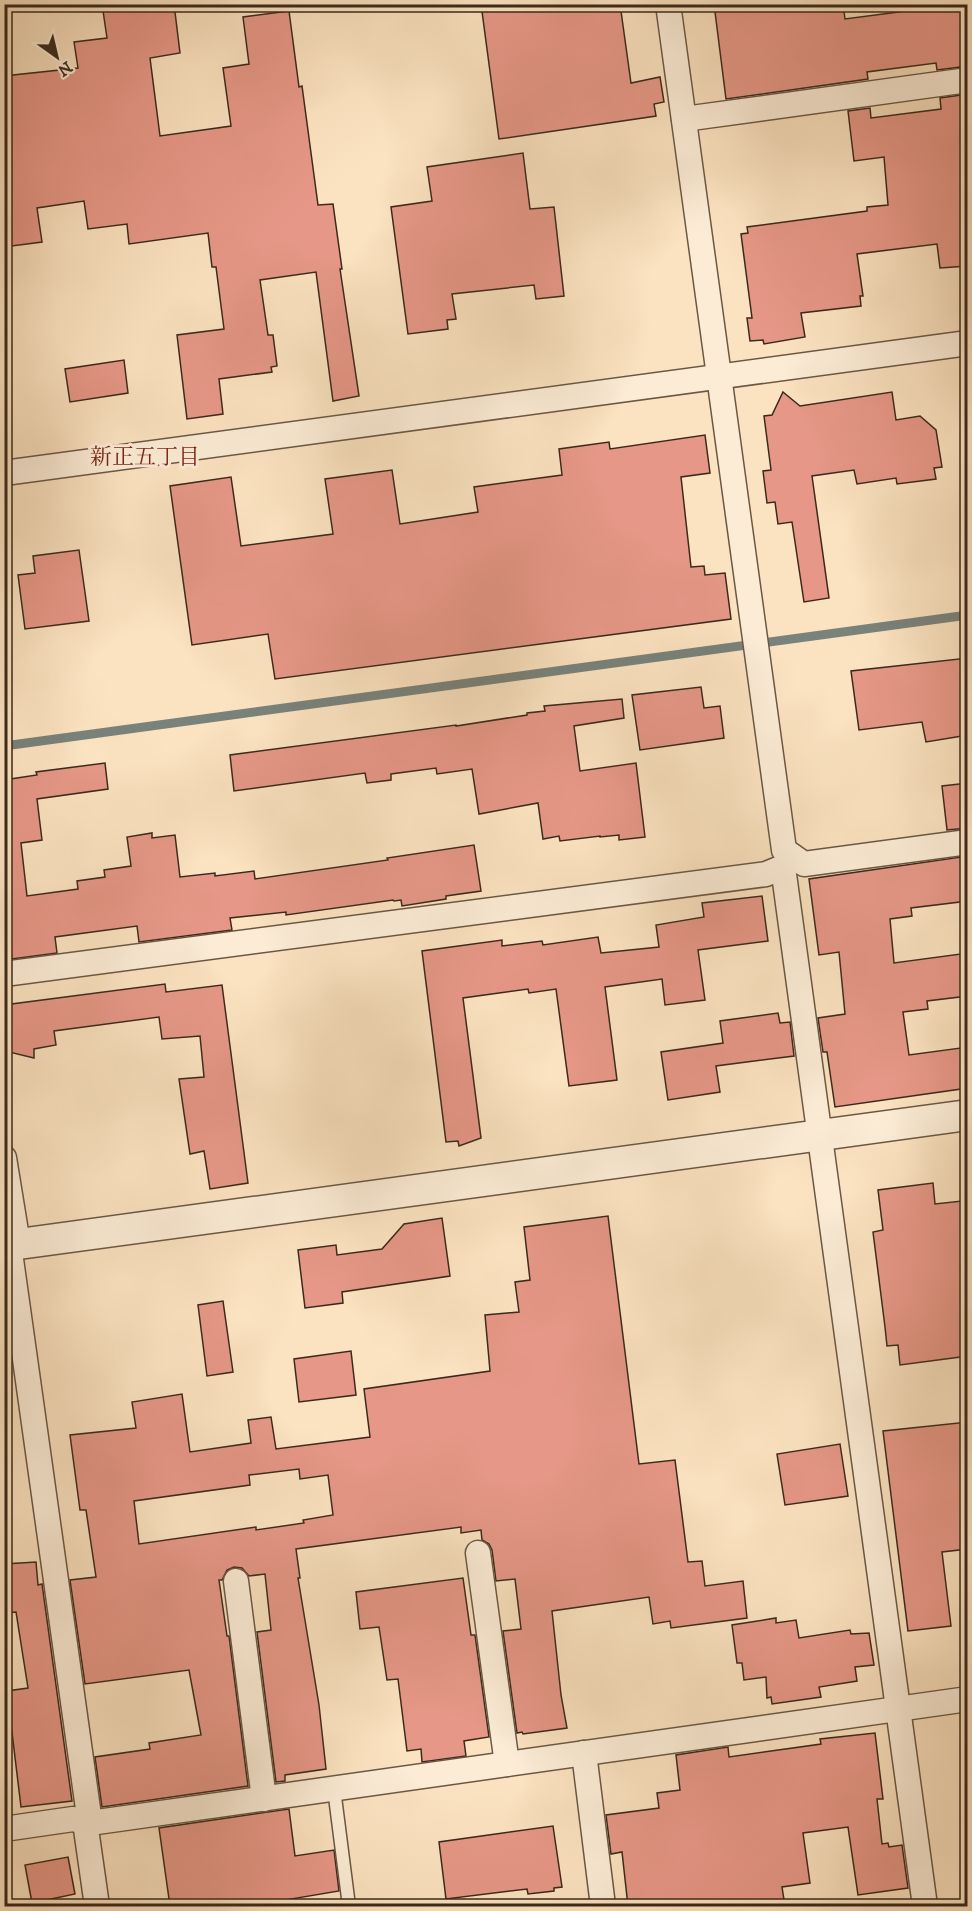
<svg xmlns="http://www.w3.org/2000/svg" width="972" height="1911" font-family="'IM FELL DW Pica','Noto Serif JP',serif">
  <style>
    .lines { fill: none; stroke-linecap: round; stroke-linejoin: round }
    .stream { stroke: #79827b; stroke-width: 9 }
    .building { fill: #e69787; stroke: #3b2a1b; stroke-width: 1.5; fill-rule: evenodd }
    .service-casing { stroke: #6b5844; stroke-width: 15 }
    .minor-casing { stroke: #6b5844; stroke-width: 27 }
    .tertiary-casing { stroke: #6b5844; stroke-width: 33 }
    .service { stroke: #fcecd6; stroke-width: 12 }
    .minor { stroke: #fcecd6; stroke-width: 24 }
    .tertiary { stroke: #fcecd6; stroke-width: 30 }
    .labels { text-anchor: middle; dominant-baseline: central; stroke-width: 6; stroke-linejoin: round; paint-order: stroke }
    .neighbourhood-label { font-size: 22px; fill: #7a1f14; stroke: #fcecd6 }
  </style>
  <rect width="100%" height="100%" fill="#fbe2c0"/>
  <filter id="stains"><feTurbulence type="fractalNoise" baseFrequency=".00333" numOctaves="4"/><feColorMatrix values="0 0 0 0 .2 0 0 0 0 .09 0 0 0 0 .02 0 0 0 .5 -.17"/></filter>
  <radialGradient id="worn" r=".72"><stop offset=".6" stop-color="#630" stop-opacity="0"/><stop offset="1" stop-color="#630" stop-opacity=".3"/></radialGradient>
  <g class="lines">
    <path class="stream" d="M 4,746 L 968,615"/>
  </g>
  <g class="building">
    <path d="M 102,4 L 174,4 L 180,53 L 150,58 L 160,136 L 231,126 L 223,68 L 249,64 L 243,17 L 289,11 L 299,87 L 302,86 L 318,205 L 333,204 L 342,269 L 340,269 L 359,396 L 333,401 L 316,272 L 260,280 L 268,335 L 273,335 L 277,366 L 271,367 L 272,372 L 219,379 L 223,414 L 187,419 L 177,335 L 224,329 L 216,267 L 212,267 L 208,233 L 129,244 L 127,224 L 88,229 L 84,201 L 37,208 L 42,242 L 4,247 L 4,76 L 78,68 L 74,42 L 107,38 Z"/>
    <path d="M 481,4 L 620,4 L 631,83 L 660,77 L 664,102 L 654,104 L 656,116 L 499,139 Z"/>
    <path d="M 714,4 L 843,4 L 845,19 L 929,8 L 929,4 L 968,4 L 968,66 L 937,70 L 936,63 L 867,72 L 868,79 L 726,99 Z"/>
    <path d="M 968,94 L 968,266 L 940,268 L 937,244 L 857,254 L 863,296 L 860,296 L 861,306 L 801,313 L 805,337 L 764,344 L 763,340 L 750,341 L 747,318 L 752,318 L 741,234 L 748,233 L 747,227 L 867,211 L 867,207 L 888,205 L 884,157 L 854,161 L 848,111 L 870,108 L 871,118 L 941,109 L 940,98 Z"/>
    <path d="M 523,153 L 530,209 L 554,207 L 564,296 L 536,299 L 534,285 L 452,294 L 456,319 L 447,320 L 448,329 L 408,334 L 391,207 L 432,201 L 427,167 Z"/>
    <path d="M 124,360 L 128,393 L 70,402 L 65,369 Z"/>
    <path d="M 783,392 L 800,406 L 892,392 L 896,420 L 920,416 L 936,430 L 942,467 L 934,468 L 936,479 L 897,484 L 896,478 L 857,484 L 854,470 L 812,476 L 829,598 L 804,602 L 792,522 L 778,524 L 775,502 L 767,503 L 763,471 L 771,470 L 764,416 L 772,415 Z"/>
    <path d="M 705,435 L 710,473 L 681,477 L 691,567 L 704,566 L 705,575 L 725,573 L 731,619 L 275,679 L 268,634 L 192,645 L 170,486 L 231,477 L 241,546 L 333,534 L 325,479 L 392,470 L 400,524 L 478,512 L 474,487 L 562,475 L 559,449 L 609,442 L 610,449 Z"/>
    <path d="M 79,550 L 89,621 L 25,629 L 18,575 L 35,573 L 33,556 Z"/>
    <path d="M 968,658 L 968,735 L 926,742 L 922,722 L 859,730 L 851,671 Z"/>
    <path d="M 701,687 L 704,708 L 720,706 L 724,738 L 640,750 L 632,695 Z"/>
    <path d="M 622,699 L 624,718 L 574,726 L 580,771 L 636,763 L 645,837 L 619,840 L 619,835 L 600,837 L 600,836 L 560,841 L 559,836 L 543,839 L 538,803 L 479,814 L 472,769 L 437,774 L 436,768 L 391,774 L 391,780 L 367,783 L 365,773 L 234,791 L 230,755 L 456,725 L 456,726 L 527,715 L 527,713 L 545,711 L 544,706 Z"/>
    <path d="M 105,763 L 108,789 L 37,799 L 42,840 L 21,843 L 27,896 L 78,889 L 77,881 L 105,877 L 104,870 L 131,866 L 127,837 L 152,833 L 152,838 L 175,835 L 180,877 L 215,873 L 215,876 L 254,871 L 255,879 L 388,860 L 387,858 L 474,845 L 481,891 L 446,896 L 446,899 L 402,906 L 401,900 L 394,901 L 393,900 L 286,915 L 286,912 L 230,918 L 232,930 L 139,942 L 137,926 L 55,937 L 57,953 L 4,960 L 4,780 L 37,775 L 36,772 Z"/>
    <path d="M 968,783 L 968,828 L 947,830 L 942,786 Z"/>
    <path d="M 968,856 L 968,901 L 911,908 L 912,916 L 890,919 L 894,963 L 968,953 L 968,996 L 927,1001 L 928,1009 L 903,1012 L 909,1055 L 968,1047 L 968,1088 L 835,1107 L 827,1052 L 823,1052 L 818,1018 L 845,1014 L 839,952 L 819,955 L 809,879 Z"/>
    <path d="M 762,896 L 768,941 L 698,950 L 705,1000 L 665,1005 L 662,979 L 605,987 L 617,1080 L 569,1086 L 556,989 L 529,993 L 528,989 L 463,998 L 481,1138 L 459,1146 L 458,1141 L 446,1142 L 422,951 L 502,940 L 502,946 L 542,941 L 543,945 L 598,937 L 601,953 L 659,947 L 656,925 L 704,917 L 702,903 Z"/>
    <path d="M 165,984 L 166,992 L 222,985 L 248,1183 L 210,1189 L 204,1151 L 190,1154 L 179,1079 L 204,1077 L 200,1036 L 162,1039 L 159,1017 L 54,1031 L 56,1045 L 34,1049 L 34,1058 L 9,1052 L 4,1005 Z"/>
    <path d="M 778,1013 L 780,1023 L 790,1022 L 794,1056 L 716,1066 L 720,1092 L 668,1100 L 661,1052 L 723,1043 L 720,1021 Z"/>
    <path d="M 933,1183 L 935,1204 L 962,1201 L 968,1243 L 968,1356 L 900,1365 L 898,1345 L 887,1346 L 885,1327 L 873,1232 L 883,1230 L 878,1190 Z"/>
    <path d="M 608,1216 L 639,1464 L 675,1460 L 688,1562 L 702,1561 L 705,1586 L 743,1581 L 747,1618 L 671,1628 L 670,1621 L 653,1624 L 649,1597 L 552,1611 L 561,1695 L 567,1728 L 523,1734 L 522,1732 L 517,1733 L 503,1631 L 521,1629 L 515,1579 L 496,1581 L 492,1550 L 489,1544 L 482,1540 L 481,1530 L 461,1533 L 461,1527 L 296,1549 L 300,1578 L 298,1578 L 319,1705 L 326,1769 L 285,1775 L 285,1781 L 276,1782 L 257,1632 L 271,1630 L 265,1574 L 249,1576 L 242,1568 L 234,1567 L 227,1570 L 222,1580 L 219,1580 L 227,1636 L 229,1636 L 248,1786 L 102,1807 L 95,1757 L 150,1749 L 149,1743 L 201,1735 L 189,1670 L 85,1684 L 70,1580 L 96,1577 L 86,1510 L 80,1510 L 70,1435 L 136,1428 L 132,1402 L 182,1394 L 190,1452 L 251,1443 L 248,1420 L 271,1417 L 276,1449 L 370,1437 L 364,1389 L 490,1371 L 485,1315 L 519,1312 L 515,1282 L 530,1280 L 524,1227 ZM 299,1469 L 300,1479 L 328,1475 L 333,1515 L 303,1520 L 304,1523 L 256,1530 L 256,1527 L 139,1544 L 134,1501 L 250,1485 L 249,1475 Z"/>
    <path d="M 442,1218 L 450,1276 L 342,1292 L 343,1303 L 305,1308 L 298,1250 L 336,1245 L 337,1255 L 382,1249 L 404,1224 Z"/>
    <path d="M 223,1301 L 233,1372 L 207,1376 L 198,1305 Z"/>
    <path d="M 351,1351 L 356,1395 L 299,1402 L 294,1359 Z"/>
    <path d="M 968,1422 L 968,1549 L 942,1552 L 951,1626 L 908,1631 L 883,1431 Z"/>
    <path d="M 840,1444 L 848,1496 L 785,1505 L 777,1454 Z"/>
    <path d="M 36,1562 L 38,1585 L 42,1584 L 72,1801 L 21,1807 L 7,1691 L 28,1688 L 16,1612 L 4,1613 L 4,1564 Z"/>
    <path d="M 463,1578 L 471,1635 L 475,1635 L 489,1737 L 464,1741 L 466,1756 L 422,1762 L 421,1749 L 407,1751 L 398,1679 L 387,1680 L 379,1627 L 360,1629 L 356,1592 Z"/>
    <path d="M 776,1618 L 776,1623 L 796,1620 L 799,1638 L 850,1630 L 851,1634 L 869,1633 L 874,1665 L 855,1667 L 857,1681 L 819,1687 L 821,1697 L 772,1704 L 771,1697 L 767,1698 L 766,1677 L 744,1680 L 742,1663 L 737,1663 L 732,1625 Z"/>
    <path d="M 875,1733 L 883,1799 L 877,1799 L 882,1844 L 888,1843 L 889,1847 L 902,1845 L 908,1888 L 858,1895 L 848,1827 L 803,1833 L 810,1883 L 782,1887 L 785,1906 L 735,1906 L 735,1901 L 694,1906 L 628,1906 L 622,1852 L 611,1854 L 606,1815 L 659,1808 L 657,1793 L 680,1790 L 676,1755 L 728,1747 L 729,1757 L 821,1744 L 820,1739 Z"/>
    <path d="M 289,1809 L 295,1856 L 334,1850 L 339,1891 L 285,1900 L 287,1906 L 170,1906 L 159,1828 Z"/>
    <path d="M 553,1826 L 562,1887 L 554,1888 L 554,1891 L 528,1894 L 527,1889 L 446,1899 L 439,1842 Z"/>
    <path d="M 68,1857 L 75,1894 L 32,1903 L 25,1865 Z"/>
  </g>
  <g class="lines">
    <g class="service-casing">
      <path id="service" d="M 334,1789 L 349,1906"/>
    </g>
    <g class="minor-casing">
      <g id="minor">
        <path d="M 668,4 L 784,850 L 804,864 L 968,842"/>
        <path d="M 684,119 L 968,80"/>
        <path d="M 4,473 L 968,343"/>
        <path d="M 792,856 L 783,867 L 925,1906"/>
        <path d="M 4,974 L 766,874 L 783,867"/>
        <path d="M 4,1158 L 18,1244"/>
        <path d="M 9,1245 L 90,1823"/>
        <path d="M 478,1553 L 507,1764"/>
        <path d="M 236,1581 L 264,1799"/>
        <path d="M 584,1753 L 603,1906"/>
        <path d="M 85,1822 L 97,1906"/>
        <path d="M 4,1829 L 73,1819 L 90,1823 L 968,1699"/>
      </g>
    </g>
    <g class="tertiary-casing">
      <path id="tertiary" d="M 4,1246 L 968,1115"/>
    </g>
    <use href="#service" class="service"/>
    <use href="#minor" class="minor"/>
    <use href="#tertiary" class="tertiary"/>
  </g>
  <g class="labels">
    <g class="neighbourhood-label">
      <text x="145" y="457">新正五丁目</text>
    </g>
  </g>
  <rect width="972" height="1911" fill="none" stroke="#fbe2c0" stroke-width="24"/>
  <rect x="6" y="6" width="960" height="1899" fill="none" stroke="#3b2a1b" stroke-width="3"/>
  <rect x="12" y="12" width="948" height="1887" fill="none" stroke="#3b2a1b" stroke-width="1.5"/>
  <g transform="translate(57 57) rotate(146)" stroke="#fcecd6" stroke-width="4.5" paint-order="stroke">
  <path d="M0-4.5L10 22L0 15L-10 22Z" fill="#3b2a1b"/>
  <text y="-9" font-size="16" font-weight="bold" text-anchor="middle" fill="#3b2a1b">N</text>
  </g>
  <rect width="100%" height="100%" filter="url(#stains)"/>
  <rect width="100%" height="100%" fill="url(#worn)"/>
</svg>
